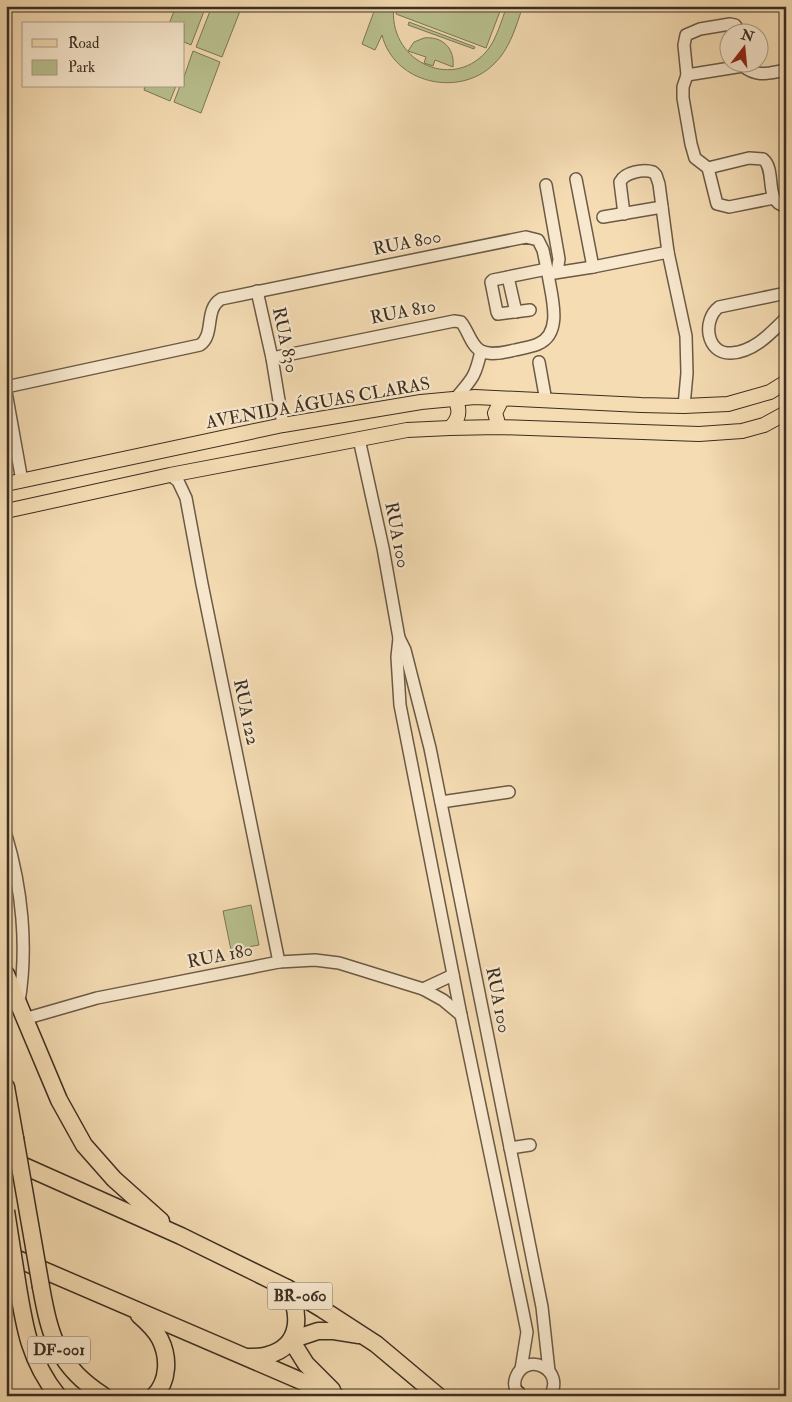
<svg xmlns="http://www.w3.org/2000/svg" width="792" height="1402" font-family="'IM FELL Double Pica',serif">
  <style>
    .green { fill: #b9c18f; stroke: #7a7858 }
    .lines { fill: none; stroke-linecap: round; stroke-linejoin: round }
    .minor-casing { stroke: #6a5a46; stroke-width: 14 }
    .major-casing { stroke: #3b2e21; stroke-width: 16 }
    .highway-casing { stroke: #3b2e21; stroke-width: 19 }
    .minor { stroke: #f8e8ce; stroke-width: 11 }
    .major { stroke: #f5dcb3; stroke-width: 14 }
    .highway { stroke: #f5dcb3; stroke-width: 16 }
    .highway-bridge-casing { stroke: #3b2e21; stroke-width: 19; stroke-linecap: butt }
    .highway-bridge { stroke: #f5dcb3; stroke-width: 16 }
    .labels { text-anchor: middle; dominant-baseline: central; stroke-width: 4.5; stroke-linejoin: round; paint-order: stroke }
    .shield { fill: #f8e8ce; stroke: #746655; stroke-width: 1 }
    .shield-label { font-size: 16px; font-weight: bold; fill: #3b2e21 }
    .street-label { font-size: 18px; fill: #3b2e21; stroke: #f8e8ce }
  </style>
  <rect width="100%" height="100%" fill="#f5dcb3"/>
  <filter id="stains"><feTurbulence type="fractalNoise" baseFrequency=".004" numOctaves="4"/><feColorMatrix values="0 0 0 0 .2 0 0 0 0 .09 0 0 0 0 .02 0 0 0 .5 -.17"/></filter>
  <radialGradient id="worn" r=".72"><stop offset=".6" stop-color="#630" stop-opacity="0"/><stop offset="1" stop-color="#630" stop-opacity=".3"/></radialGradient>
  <g class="green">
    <path d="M 176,6 L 206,6 L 191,45 L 184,42 L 184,24 L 169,24 Z"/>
    <path d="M 212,6 L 242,6 L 222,57 L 196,47 Z"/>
    <path d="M 376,6 L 394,6 C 387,59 450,92 486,52 C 497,39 501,21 507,6 L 523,6 C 516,26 510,49 494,64 C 460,98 394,84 382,35 L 375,50 L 362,44 Z"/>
    <path d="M 399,6 L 502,6 L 486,48 L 396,14 Z"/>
    <path d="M 409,22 L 475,47 L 474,49 L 408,25 Z"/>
    <path d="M 424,38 C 442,36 455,48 453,67 L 435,60 L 433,66 L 424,63 L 426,57 L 408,51 L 414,42 Z"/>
    <path d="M 193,51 L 220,62 L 201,113 L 174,102 L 180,86 L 184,86 L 184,77 Z"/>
    <path d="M 145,86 L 176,86 L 170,101 L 144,90 Z"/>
    <path d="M 251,905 L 259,945 L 231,950 L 223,911 Z"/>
  </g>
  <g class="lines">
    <g class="minor-casing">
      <g id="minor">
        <path d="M 740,32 L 735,25 L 730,24 L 700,29 L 686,35 L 684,45 L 687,75 L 743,66"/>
        <path d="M 744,62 L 743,66 C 758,78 768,73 786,70"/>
        <path d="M 687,75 L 683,87 L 683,98 L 691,144 L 695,158 L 708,168 L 717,204 L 729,207 L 774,198"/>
        <path d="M 708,168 L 749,158 L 763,159 C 777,170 763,203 786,206"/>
        <path d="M 576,179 L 593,267"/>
        <path d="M 546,185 L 559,259 L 557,272"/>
        <path d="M 624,214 L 620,182 C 625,172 643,169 653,172 L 656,175 L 659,184 L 668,252"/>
        <path d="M 603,217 L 662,207"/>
        <path d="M 508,277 L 516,312"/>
        <path d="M 257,291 L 272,358 L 283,425"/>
        <path d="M 786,293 L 719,307 C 702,320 706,354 731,353 C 754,352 771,333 786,318"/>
        <path d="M 530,310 L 498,314 L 497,312 L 491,282 L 493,280 L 547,269"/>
        <path d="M 272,358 L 454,321 L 461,322 C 468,330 471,346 481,351 C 491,356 505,352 515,350 C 523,348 531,347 538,344 C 564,333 551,295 548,274"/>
        <path d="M 539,362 L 546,401"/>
        <path d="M 6,387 L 200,345 C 215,335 204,309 221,299 L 526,237 L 538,240 L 543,250 L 548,274 L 593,267 L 668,252 L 686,336 L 687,373 L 684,406"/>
        <path d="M 6,392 L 22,481"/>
        <path d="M 455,399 C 472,379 475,378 481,351"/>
        <path d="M 359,439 L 383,548 L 399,638 L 405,650 L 430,748 L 542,1307 L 549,1371"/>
        <path d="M 170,475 L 178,481 L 186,498 L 202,584 L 279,962"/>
        <path d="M 399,638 L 397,657 L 400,705 L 461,1015 L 522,1307 L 527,1332 L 521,1369"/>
        <path d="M 441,802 L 509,792"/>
        <path d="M 6,835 C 22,888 28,947 19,1002"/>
        <path d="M 423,989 L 453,975"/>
        <path d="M 24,1019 L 97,998 L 279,962 L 315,960 L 339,963 L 423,989 L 443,1000 L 461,1015"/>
        <path d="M 510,1148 L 530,1145"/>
        <path d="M 519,1396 C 515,1390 513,1384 516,1377 C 526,1351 566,1369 550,1396"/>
      </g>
    </g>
    <g class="major-casing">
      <g id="major">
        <path d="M 499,427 L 495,413 L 502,399"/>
        <path d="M 450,428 C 459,419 461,411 455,399"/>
        <path d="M 6,484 L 283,425 L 421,402 L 475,397 L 641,405 L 684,406 L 728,404 L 770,392 L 786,382"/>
        <path d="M 6,511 L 170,475 L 407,430 L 450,428 L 499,427 L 699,434 L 742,431 L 764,425 L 786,413"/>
      </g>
    </g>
    <g class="highway-casing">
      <g id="highway">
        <path d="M 6,974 L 59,1100 L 84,1145 L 114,1179 L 161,1221"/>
        <path d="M 6,1087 L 15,1138"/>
        <path d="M 6,1158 L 181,1236 L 287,1288 L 322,1309 L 376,1344 L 438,1396"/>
        <path d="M 6,1254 L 336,1396"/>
        <path d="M 17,1281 C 24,1325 29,1360 58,1396"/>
        <path d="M 41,1287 C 50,1337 58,1367 104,1396"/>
        <path d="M 139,1315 C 147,1322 155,1329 160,1339 C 169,1357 169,1381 154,1396"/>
        <path d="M 249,1357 C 255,1357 262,1357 268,1355 C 302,1346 301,1313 287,1288"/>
        <path d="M 332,1390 L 306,1364 L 291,1340 L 318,1331 L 334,1331 L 359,1335"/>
        <path d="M 517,1394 L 517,1396"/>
      </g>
    </g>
    <use href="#minor" class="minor"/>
    <use href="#major" class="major"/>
    <use href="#highway" class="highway"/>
    <g class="highway-bridge-casing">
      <g id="highway-bridge">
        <path d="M 15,1138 L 41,1287"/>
        <path d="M 6,1211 L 17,1281"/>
      </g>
    </g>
    <use href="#highway-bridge" class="highway-bridge"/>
  </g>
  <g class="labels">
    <g class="shield">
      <rect x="267.5" y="1282.5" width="65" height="27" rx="4"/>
      <rect x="28" y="1336.5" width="62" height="27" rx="4"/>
    </g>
    <g class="shield-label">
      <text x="300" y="1296">BR-060</text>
      <text x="59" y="1350">DF-001</text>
    </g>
    <g class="street-label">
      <text transform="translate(407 243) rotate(-11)">RUA 800</text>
      <text transform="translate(403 312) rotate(-11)">RUA 810</text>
      <text transform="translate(285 340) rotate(78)">RUA 830</text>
      <text transform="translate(318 403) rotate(-10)">AVENIDA ÁGUAS CLARAS</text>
      <text transform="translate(397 535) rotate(79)">RUA 100</text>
      <text transform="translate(246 712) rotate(78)">RUA 122</text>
      <text transform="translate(220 956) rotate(-11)">RUA 180</text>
      <text transform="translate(498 1000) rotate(79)">RUA 100</text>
    </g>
  </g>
  <rect width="792" height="1402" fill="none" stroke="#f5dcb3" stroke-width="25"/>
  <rect x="8" y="8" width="777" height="1387" fill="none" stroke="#3b2e21" stroke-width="2.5"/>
  <rect x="12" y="12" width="767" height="1377" fill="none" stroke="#3b2e21"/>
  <rect x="22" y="22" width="162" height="65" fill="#f8e8ce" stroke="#ac9e89"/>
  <rect x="32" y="39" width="25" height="8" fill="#f5dcb3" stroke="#ac9e89"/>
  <text x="68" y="48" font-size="15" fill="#3b2e21">Road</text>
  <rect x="32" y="60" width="25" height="15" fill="#b9c18f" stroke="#ac9e89"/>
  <text x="68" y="72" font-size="15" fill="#3b2e21">Park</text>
  <g transform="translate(744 48) rotate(16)"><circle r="24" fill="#f8e8ce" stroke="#ac9e89"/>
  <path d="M0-4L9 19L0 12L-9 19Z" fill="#8f2418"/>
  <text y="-8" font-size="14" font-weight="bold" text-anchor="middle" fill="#3b2e21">N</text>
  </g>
  <rect width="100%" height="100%" filter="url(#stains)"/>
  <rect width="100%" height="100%" fill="url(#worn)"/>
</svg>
